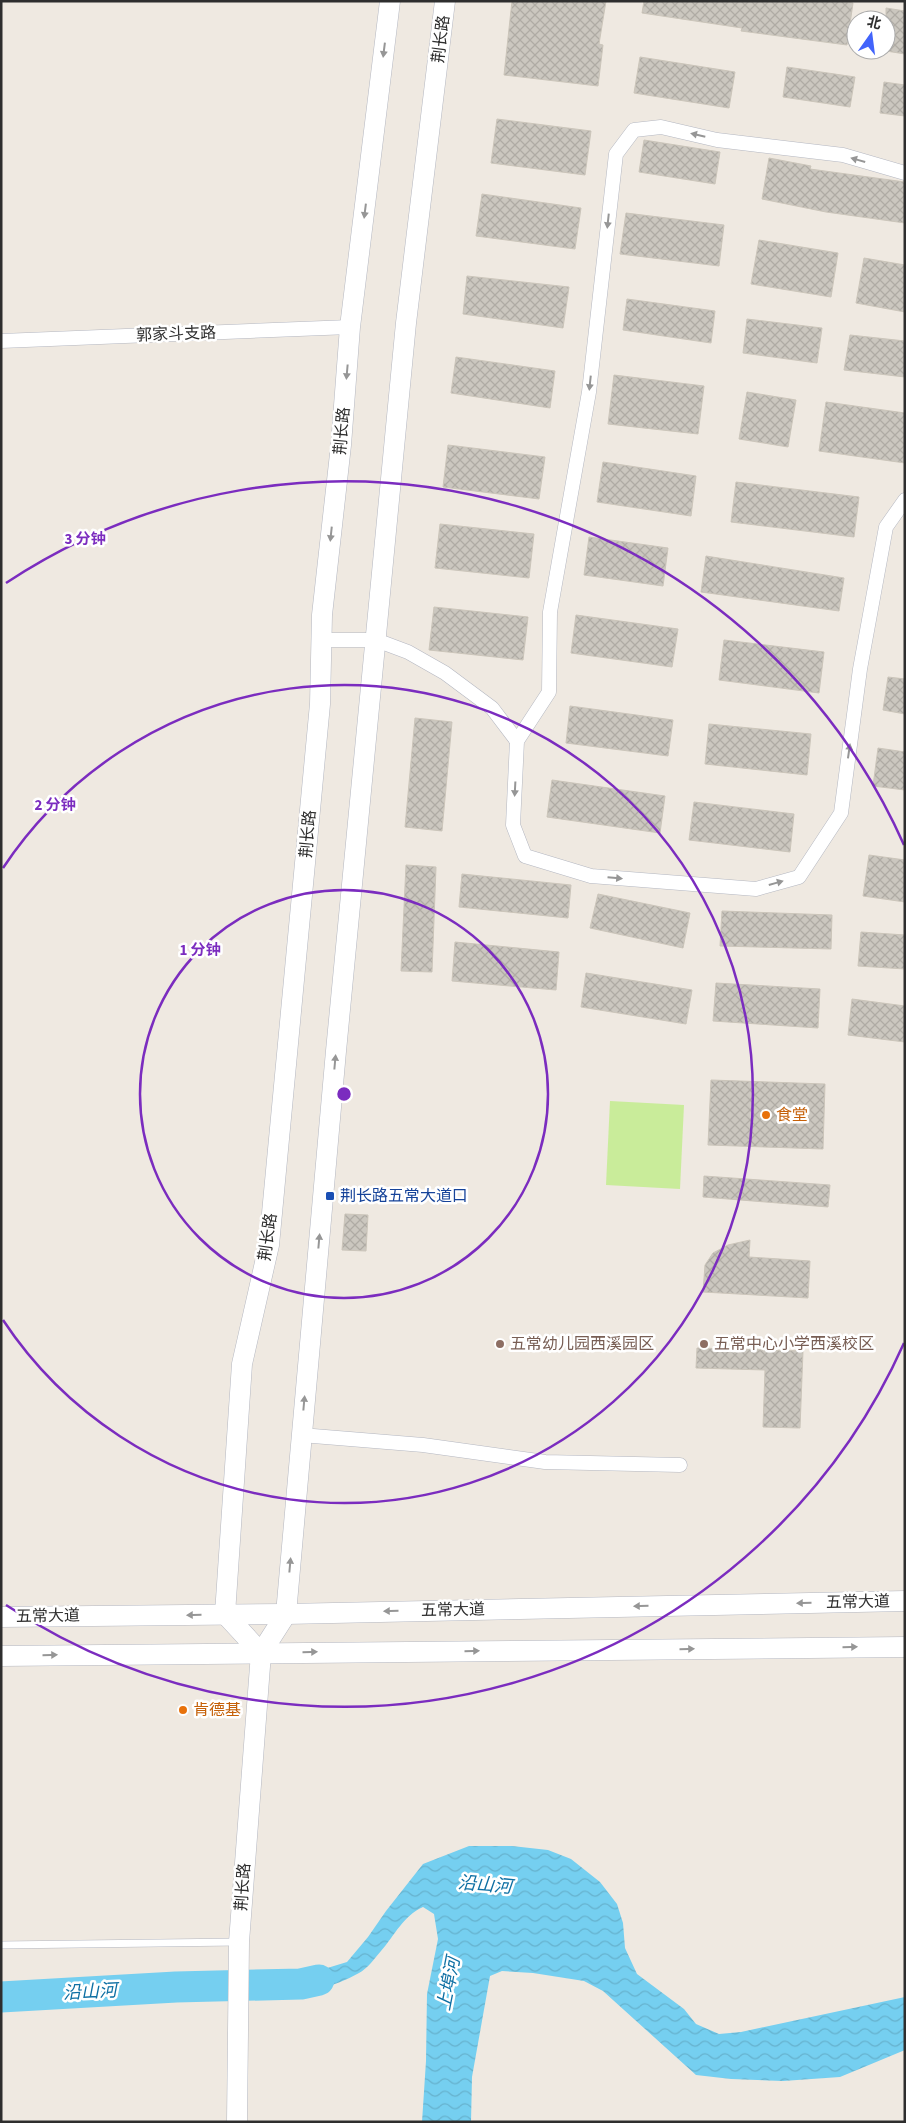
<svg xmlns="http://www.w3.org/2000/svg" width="906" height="2123" font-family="'Source Sans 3','Noto Sans SC',sans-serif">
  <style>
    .pitch { fill: #c9ec9a }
    .water { fill: url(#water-waves) }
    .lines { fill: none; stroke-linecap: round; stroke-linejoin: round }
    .river { stroke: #75cff0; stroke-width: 31 }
    .building { fill: url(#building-cross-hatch); stroke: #cbc5ba }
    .lane-casing { stroke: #b4b7c1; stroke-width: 8 }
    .street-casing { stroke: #b4b7c1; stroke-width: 15 }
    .secondary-casing { stroke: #b4b7c1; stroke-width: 21 }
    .lane { stroke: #fff; stroke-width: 7 }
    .street { stroke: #fff; stroke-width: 14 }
    .secondary { stroke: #fff; stroke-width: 20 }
    .oneway { fill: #969696 }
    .ring { fill: none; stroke: #7b2cbf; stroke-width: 2.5 }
    .food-dot { fill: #e8710a; stroke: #fff; stroke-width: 2 }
    .transit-dot { fill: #1a4fb4; stroke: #fff; stroke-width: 2 }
    .education-dot { fill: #8d6e63; stroke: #fff; stroke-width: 2 }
    .labels { text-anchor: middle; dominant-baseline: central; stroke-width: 5; stroke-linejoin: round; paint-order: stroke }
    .street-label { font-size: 16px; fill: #2e2e2e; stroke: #fff }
    .food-label { font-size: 16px; fill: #c56008; stroke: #fff; text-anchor: start }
    .transit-label { font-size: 16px; fill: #164399; stroke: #fff; text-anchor: start }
    .education-label { font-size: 16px; fill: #785e54; stroke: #fff; text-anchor: start }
    .water-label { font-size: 18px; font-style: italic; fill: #0d6fa3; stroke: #fff }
    .centre { fill: #7b2cbf; stroke: #fff; stroke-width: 2.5 }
    .ring-label { font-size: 15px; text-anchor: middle; font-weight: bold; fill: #7b2cbf; stroke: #fff; stroke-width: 5; stroke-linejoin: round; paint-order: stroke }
  </style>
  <defs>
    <pattern id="water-waves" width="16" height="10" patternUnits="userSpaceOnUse" patternTransform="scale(1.25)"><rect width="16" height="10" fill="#75cff0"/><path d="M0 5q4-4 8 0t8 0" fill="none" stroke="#66b2ce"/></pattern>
    <pattern id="building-cross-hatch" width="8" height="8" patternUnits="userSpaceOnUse" patternTransform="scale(1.25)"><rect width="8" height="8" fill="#cbc7bf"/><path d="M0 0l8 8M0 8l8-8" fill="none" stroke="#afaba4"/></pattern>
  </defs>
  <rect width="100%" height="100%" fill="#efe9e1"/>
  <path class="pitch" d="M 610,1101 L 684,1105 L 680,1189 L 606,1185 Z"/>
  <path class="water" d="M 469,1846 L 512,1846 L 548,1850 L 571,1859 L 600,1882 L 617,1904 L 623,1923 L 625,1948 L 637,1974 L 684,2009 L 696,2024 L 719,2034 L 741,2032 L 905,1997 L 905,2050 L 840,2077 L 783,2081 L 731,2079 L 696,2075 L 603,1991 L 584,1981 L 533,1973 L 502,1971 L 490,1976 L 472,2077 L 471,2122 L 422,2122 L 426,2061 L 427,1994 L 438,1939 L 434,1914 L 423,1907 C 403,1916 395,1935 381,1951 C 375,1958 367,1969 359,1973 C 334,1987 305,1994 278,1998 L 277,1971 L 324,1969 L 347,1962 L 368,1937 L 386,1911 L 423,1864 Z"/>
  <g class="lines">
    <path class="river" d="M 1,1997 L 176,1987 L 301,1984 L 319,1980"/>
  </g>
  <g class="building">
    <path d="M 512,1 L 606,1 L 599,44 L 603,45 L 598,86 L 504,75 Z"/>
    <path d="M 644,1 L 842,1 L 853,3 L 847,45 L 741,31 L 742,28 L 642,13 Z"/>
    <path d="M 886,8 L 905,11 L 905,54 L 886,51 Z"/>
    <path d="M 640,57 L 735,72 L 729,108 L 634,93 Z"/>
    <path d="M 787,67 L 855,77 L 850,107 L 783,97 Z"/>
    <path d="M 884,82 L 905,85 L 905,116 L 880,113 Z"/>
    <path d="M 497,119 L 591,131 L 585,175 L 491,163 Z"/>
    <path d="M 644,140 L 720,152 L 715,184 L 639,172 Z"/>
    <path d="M 769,158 L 811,166 L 810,169 L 905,182 L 905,223 L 826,212 L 762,199 Z"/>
    <path d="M 482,194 L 581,208 L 575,249 L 476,236 Z"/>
    <path d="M 626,213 L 724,225 L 719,266 L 620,254 Z"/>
    <path d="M 759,240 L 838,253 L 831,297 L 751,284 Z"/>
    <path d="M 864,258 L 905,265 L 905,312 L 856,303 Z"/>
    <path d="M 467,276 L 569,287 L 563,328 L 463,314 Z"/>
    <path d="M 627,299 L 715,311 L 711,343 L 623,330 Z"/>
    <path d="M 747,319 L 822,328 L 817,363 L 743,353 Z"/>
    <path d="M 850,335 L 905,341 L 905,377 L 844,370 Z"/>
    <path d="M 456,357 L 555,371 L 550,408 L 451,393 Z"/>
    <path d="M 614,375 L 704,386 L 698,434 L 608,424 Z"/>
    <path d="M 747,392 L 796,400 L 788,447 L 739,439 Z"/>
    <path d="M 826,402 L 905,413 L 905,463 L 819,451 Z"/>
    <path d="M 448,445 L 545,457 L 539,499 L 443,487 Z"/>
    <path d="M 603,462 L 696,476 L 691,516 L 597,502 Z"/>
    <path d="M 736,482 L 859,497 L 854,537 L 731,522 Z"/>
    <path d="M 440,524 L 534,534 L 529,578 L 435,568 Z"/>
    <path d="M 589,537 L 668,548 L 663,586 L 584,575 Z"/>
    <path d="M 706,556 L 844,578 L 839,611 L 701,592 Z"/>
    <path d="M 434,607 L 528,617 L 523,660 L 429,650 Z"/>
    <path d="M 576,615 L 678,629 L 672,667 L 571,653 Z"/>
    <path d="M 724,640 L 824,652 L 819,693 L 719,680 Z"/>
    <path d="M 888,677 L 905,679 L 905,714 L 883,710 Z"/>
    <path d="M 570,706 L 673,720 L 668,756 L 566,743 Z"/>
    <path d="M 415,718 L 452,722 L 442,831 L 405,827 Z"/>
    <path d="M 709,724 L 811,734 L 807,775 L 705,764 Z"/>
    <path d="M 878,748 L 905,752 L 905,790 L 873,786 Z"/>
    <path d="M 552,780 L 665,796 L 660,833 L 547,817 Z"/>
    <path d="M 694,802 L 794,814 L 790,852 L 689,840 Z"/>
    <path d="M 869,855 L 905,860 L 905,902 L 863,896 Z"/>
    <path d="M 406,865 L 436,867 L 432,972 L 401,971 Z"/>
    <path d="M 462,874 L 571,885 L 568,918 L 459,907 Z"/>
    <path d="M 598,894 L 690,913 L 683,948 L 590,928 Z"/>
    <path d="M 722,911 L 832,915 L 831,949 L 720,946 Z"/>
    <path d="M 861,932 L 905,935 L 905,969 L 858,966 Z"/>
    <path d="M 455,942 L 559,952 L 556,990 L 452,981 Z"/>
    <path d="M 586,973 L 692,990 L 686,1024 L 581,1007 Z"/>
    <path d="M 716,983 L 820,989 L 818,1028 L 713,1021 Z"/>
    <path d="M 852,999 L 905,1006 L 905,1042 L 848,1035 Z"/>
    <path d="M 711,1080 L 825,1084 L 823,1149 L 708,1145 Z"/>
    <path d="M 704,1176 L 830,1185 L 828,1207 L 703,1197 Z"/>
    <path d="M 345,1214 L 368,1215 L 366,1251 L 342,1250 Z"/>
    <path d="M 750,1240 L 749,1257 L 810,1261 L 808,1298 L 703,1292 L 705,1265 L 713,1253 L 728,1245 Z"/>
    <path d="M 697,1348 L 803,1351 L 800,1428 L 763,1427 L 765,1370 L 696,1368 Z"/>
  </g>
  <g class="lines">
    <g class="lane-casing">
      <path id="lane" d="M 1,1945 L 238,1942"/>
    </g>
    <g class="street-casing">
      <g id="street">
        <path d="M 905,173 L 843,155 L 717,140 L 661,127 L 634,130 L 616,154 L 589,392 L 550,612 L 549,692 L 517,741 L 513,825 L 525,856 L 591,876 L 756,889 L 799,877 L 841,813 L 860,669 L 886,527 L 905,500"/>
        <path d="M 1,341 L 350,327"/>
        <path d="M 322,640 L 376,640 L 408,652 L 445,673 L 492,708 L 517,741"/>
        <path d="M 301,1435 L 423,1445 L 545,1462 L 680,1465"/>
      </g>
    </g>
    <g class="secondary-casing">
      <g id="secondary">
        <path d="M 1,1617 L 286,1614 L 905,1601"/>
        <path d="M 261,1653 L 225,1614 L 242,1364 L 269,1245 L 320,704 L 322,615 L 341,445 L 350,327 L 390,1"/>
        <path d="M 1,1656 L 905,1647"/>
        <path d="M 237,2122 L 239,1942 L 261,1653 L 286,1614 L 336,1051 L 406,323 L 445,1"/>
      </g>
    </g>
    <use href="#lane" class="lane"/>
    <use href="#street" class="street"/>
    <use href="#secondary" class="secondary"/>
  </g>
  <defs><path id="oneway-solid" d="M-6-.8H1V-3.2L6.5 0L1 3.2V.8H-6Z" transform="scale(1.25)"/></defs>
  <g class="oneway">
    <use href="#oneway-solid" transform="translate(384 50) rotate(97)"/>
    <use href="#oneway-solid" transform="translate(698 135) rotate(-167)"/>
    <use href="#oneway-solid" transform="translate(858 160) rotate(-164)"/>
    <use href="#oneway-solid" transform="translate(365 211) rotate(97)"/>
    <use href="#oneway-solid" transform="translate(608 221) rotate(96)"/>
    <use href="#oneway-solid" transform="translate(347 372) rotate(95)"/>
    <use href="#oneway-solid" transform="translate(590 383) rotate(96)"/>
    <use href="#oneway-solid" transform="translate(331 534) rotate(96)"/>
    <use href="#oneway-solid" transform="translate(849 751) rotate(-82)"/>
    <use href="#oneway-solid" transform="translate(515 789) rotate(93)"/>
    <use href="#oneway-solid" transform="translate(615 878) rotate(5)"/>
    <use href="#oneway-solid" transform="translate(776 883) rotate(-16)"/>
    <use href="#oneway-solid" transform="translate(335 1062) rotate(-85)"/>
    <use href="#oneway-solid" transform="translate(319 1241) rotate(-85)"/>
    <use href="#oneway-solid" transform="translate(304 1403) rotate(-85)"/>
    <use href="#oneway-solid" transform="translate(290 1565) rotate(-85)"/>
    <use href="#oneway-solid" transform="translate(804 1603) rotate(179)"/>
    <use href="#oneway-solid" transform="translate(641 1606) rotate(179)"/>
    <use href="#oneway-solid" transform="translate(391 1611) rotate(179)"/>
    <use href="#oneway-solid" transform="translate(194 1615) rotate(179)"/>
    <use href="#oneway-solid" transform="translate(850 1647) rotate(-1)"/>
    <use href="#oneway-solid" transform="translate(687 1649) rotate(-1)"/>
    <use href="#oneway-solid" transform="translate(472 1651) rotate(-1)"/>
    <use href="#oneway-solid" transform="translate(310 1652) rotate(-1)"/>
    <use href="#oneway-solid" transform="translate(50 1655) rotate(-1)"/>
  </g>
  <g class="ring">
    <circle cx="344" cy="1094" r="204"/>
    <path d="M3 868A409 409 0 1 1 3 1320"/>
    <path d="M904 1343A613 613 0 0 1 6 1605M6 583A613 613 0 0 1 904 845"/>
  </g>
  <g class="food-dot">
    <circle cx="766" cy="1115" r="5"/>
    <circle cx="183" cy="1710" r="5"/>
  </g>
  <rect class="transit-dot" x="325" y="1191" width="10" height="10" rx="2.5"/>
  <g class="education-dot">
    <circle cx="500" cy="1344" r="5"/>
    <circle cx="704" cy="1344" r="5"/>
  </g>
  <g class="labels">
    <g class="street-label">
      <text transform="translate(441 39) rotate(-83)">荆长路</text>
      <text transform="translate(176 334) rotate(-2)">郭家斗支路</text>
      <text transform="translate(342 431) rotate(-85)">荆长路</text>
      <text transform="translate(308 834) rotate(-85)">荆长路</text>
      <text transform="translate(268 1237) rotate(-82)">荆长路</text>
      <text transform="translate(858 1602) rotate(-1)">五常大道</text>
      <text transform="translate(453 1610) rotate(-1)">五常大道</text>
      <text transform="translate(48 1616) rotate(-1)">五常大道</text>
      <text transform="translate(243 1887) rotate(-86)">荆长路</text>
    </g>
    <g class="food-label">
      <text x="776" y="1115">食堂</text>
      <text x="193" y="1710">肯德基</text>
    </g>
    <g class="transit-label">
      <text x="340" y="1196">荆长路五常大道口</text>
    </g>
    <g class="education-label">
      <text x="510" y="1344">五常幼儿园西溪园区</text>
      <text x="714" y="1344">五常中心小学西溪校区</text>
    </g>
    <g class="water-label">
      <text transform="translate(485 1885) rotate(5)">沿山河</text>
      <text transform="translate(449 1984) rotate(-79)">上埠河</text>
      <text transform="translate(90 1992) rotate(-3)">沿山河</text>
    </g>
  </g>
  <circle cx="344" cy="1094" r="8" class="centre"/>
  <g class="ring-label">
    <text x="85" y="544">3 分钟</text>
    <text x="55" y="810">2 分钟</text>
    <text x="200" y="955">1 分钟</text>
  </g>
  <rect width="906" height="2123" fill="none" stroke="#2e2e2e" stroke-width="5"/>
  <g transform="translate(871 35) rotate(14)"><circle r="24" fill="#ffffff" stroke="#ababab"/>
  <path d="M0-4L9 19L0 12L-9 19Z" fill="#4264fb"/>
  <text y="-8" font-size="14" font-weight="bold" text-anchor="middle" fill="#2e2e2e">北</text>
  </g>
</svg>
